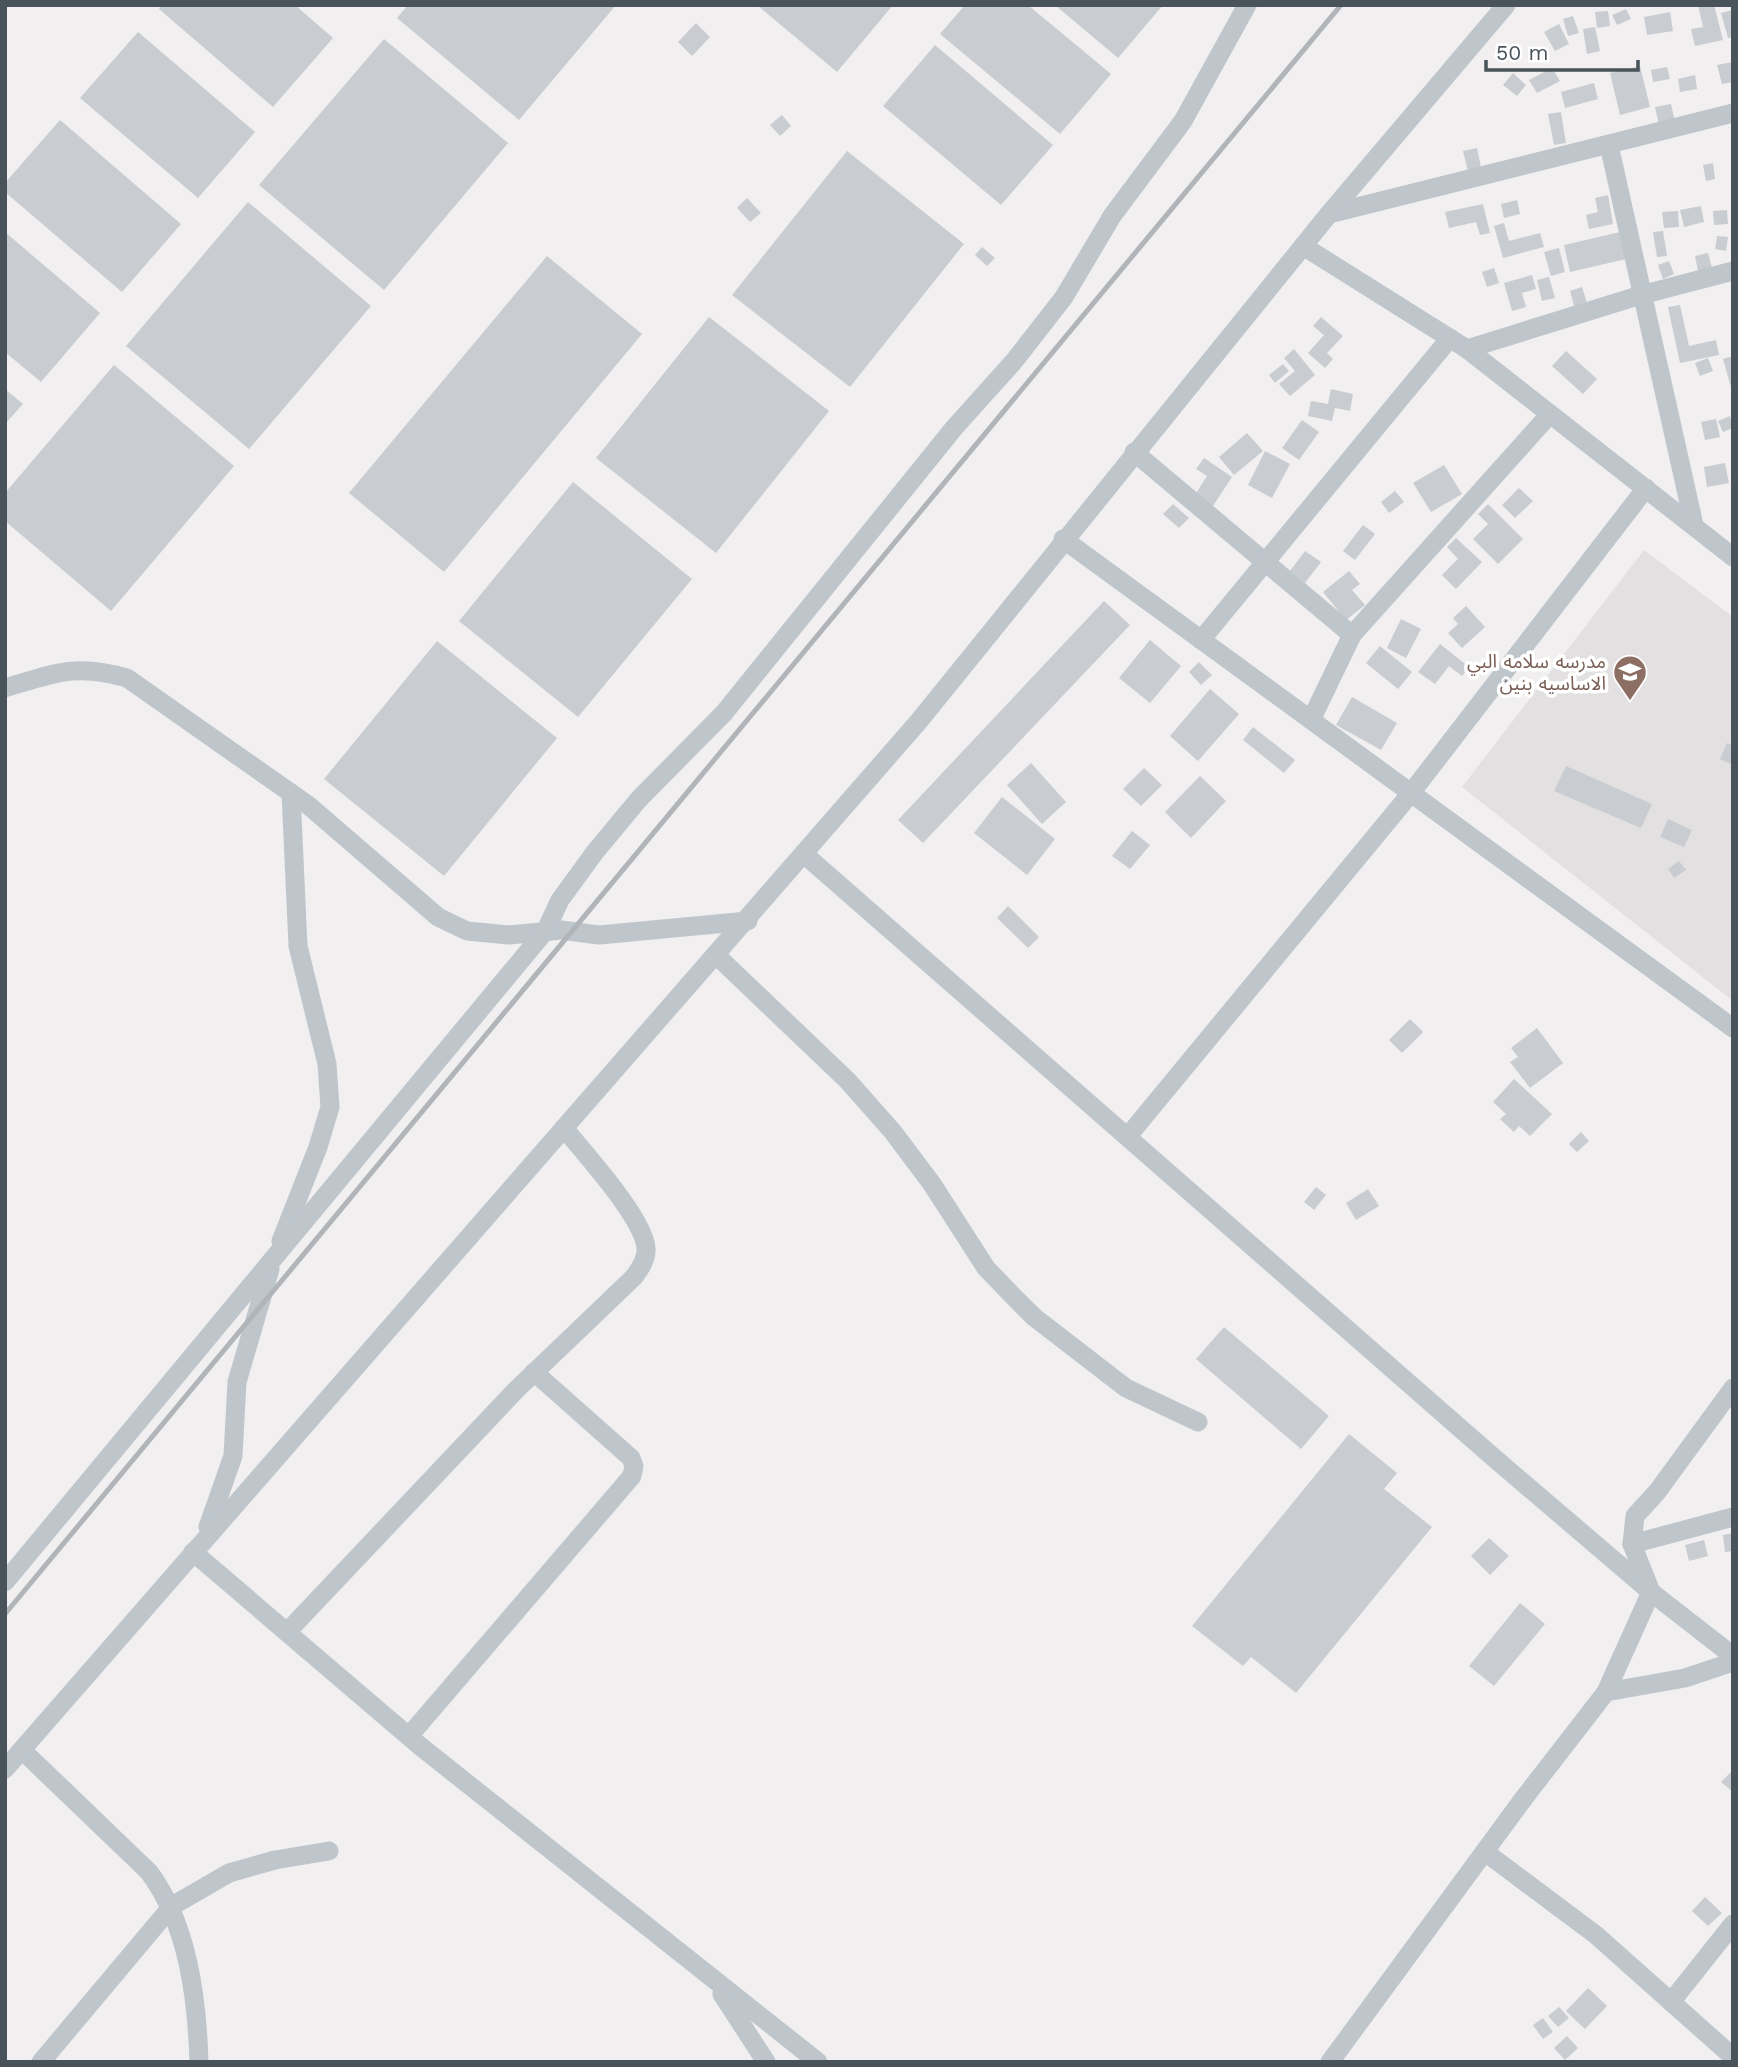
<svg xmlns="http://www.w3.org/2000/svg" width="1738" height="2067" font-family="'Work Sans','Noto Sans Arabic',sans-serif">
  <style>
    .education { fill: #e2e0e0 }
    .building { fill: #c9ccd1 }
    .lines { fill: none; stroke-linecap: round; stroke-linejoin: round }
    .street { stroke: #bec6cc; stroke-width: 19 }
    .rail { stroke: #b1b4b8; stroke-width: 5 }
    .labels { text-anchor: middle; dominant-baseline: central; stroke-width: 7; stroke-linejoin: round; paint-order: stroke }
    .education-label { font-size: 19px; fill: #785e54; stroke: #fff; text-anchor: end }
  </style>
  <rect width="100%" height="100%" fill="#f1efef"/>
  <path class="education" d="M 1644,550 L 1733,617 L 1733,1001 L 1462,787 Z"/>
  <g class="building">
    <path d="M 162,5 L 295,5 L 333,38 L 273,107 L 159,9 Z"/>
    <path d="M 408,5 L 616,5 L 519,120 L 397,18 Z"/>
    <path d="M 757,5 L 893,5 L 837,72 Z"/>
    <path d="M 965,5 L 1028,5 L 1111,74 L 1060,134 L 940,34 Z"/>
    <path d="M 1055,5 L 1163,5 L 1118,58 Z"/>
    <path d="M 1698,5 L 1714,5 L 1723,40 L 1695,46 L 1691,29 L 1703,27 Z"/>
    <path d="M 1626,9 L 1631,19 L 1617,25 L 1612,15 Z"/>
    <path d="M 1733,10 L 1733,37 L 1728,38 L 1721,13 Z"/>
    <path d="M 1608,11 L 1610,26 L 1597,28 L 1595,12 Z"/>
    <path d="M 1670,12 L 1673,31 L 1647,35 L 1644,17 Z"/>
    <path d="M 1573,16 L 1579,33 L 1568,36 L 1563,19 Z"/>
    <path d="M 696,23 L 710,37 L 692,56 L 678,42 Z"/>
    <path d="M 1559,24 L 1569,44 L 1555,51 L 1544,32 Z"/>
    <path d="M 1595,27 L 1600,51 L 1587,54 L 1583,29 Z"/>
    <path d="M 138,32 L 255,132 L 198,198 L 80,98 Z"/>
    <path d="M 384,39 L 508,143 L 384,290 L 259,185 Z"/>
    <path d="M 935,45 L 1053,145 L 1001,205 L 883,106 Z"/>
    <path d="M 1733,62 L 1733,82 L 1722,84 L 1717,65 Z"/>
    <path d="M 1640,66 L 1650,107 L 1620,115 L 1610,73 Z"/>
    <path d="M 1667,67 L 1670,79 L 1653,82 L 1651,70 Z"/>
    <path d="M 1552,68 L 1560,81 L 1537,93 L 1529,80 Z"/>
    <path d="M 1513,73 L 1526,85 L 1517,96 L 1503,85 Z"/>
    <path d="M 1695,75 L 1697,89 L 1680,92 L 1678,79 Z"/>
    <path d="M 1594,83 L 1598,99 L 1565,108 L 1561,92 Z"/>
    <path d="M 1671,104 L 1675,121 L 1659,125 L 1655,107 Z"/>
    <path d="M 1561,112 L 1566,143 L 1554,145 L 1548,114 Z"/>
    <path d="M 782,115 L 791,126 L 780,136 L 770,125 Z"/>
    <path d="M 60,120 L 181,224 L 122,292 L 5,192 L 5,183 Z"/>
    <path d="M 1477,148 L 1482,172 L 1469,175 L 1463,151 Z"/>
    <path d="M 847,151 L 964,244 L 850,387 L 732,295 Z"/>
    <path d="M 1713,163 L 1715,179 L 1706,181 L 1703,165 Z"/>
    <path d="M 1608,195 L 1613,224 L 1589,229 L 1586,215 L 1598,212 L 1595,198 Z"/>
    <path d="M 747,198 L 761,213 L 750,222 L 737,208 Z"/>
    <path d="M 1517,200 L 1520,214 L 1504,218 L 1501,204 Z"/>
    <path d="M 248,202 L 371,306 L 249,449 L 126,346 Z"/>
    <path d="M 1483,204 L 1490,233 L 1480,235 L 1476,222 L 1449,228 L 1445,212 Z"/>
    <path d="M 1701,206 L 1704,222 L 1684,227 L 1680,210 Z"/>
    <path d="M 1727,210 L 1728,224 L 1714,225 L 1713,211 Z"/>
    <path d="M 1678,211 L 1679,227 L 1664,228 L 1662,212 Z"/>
    <path d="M 1504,223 L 1509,241 L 1540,233 L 1544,247 L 1503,258 L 1494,226 Z"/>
    <path d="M 1663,231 L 1667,256 L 1657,257 L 1653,232 Z"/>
    <path d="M 5,232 L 100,313 L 41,382 L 5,352 Z"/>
    <path d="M 1620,232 L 1626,259 L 1570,272 L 1564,245 Z"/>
    <path d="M 1717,236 L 1728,237 L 1726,251 L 1715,249 Z"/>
    <path d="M 982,247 L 995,258 L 987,266 L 975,255 Z"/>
    <path d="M 1559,248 L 1565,272 L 1551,276 L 1544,252 Z"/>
    <path d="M 1708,253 L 1712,268 L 1698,271 L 1695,256 Z"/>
    <path d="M 547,256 L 642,334 L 444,572 L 349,493 Z"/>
    <path d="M 1669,261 L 1674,274 L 1663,279 L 1658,265 Z"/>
    <path d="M 1494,268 L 1499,283 L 1487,287 L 1482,272 Z"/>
    <path d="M 1532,275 L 1536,289 L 1522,293 L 1526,307 L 1512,311 L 1504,283 Z"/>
    <path d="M 1549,277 L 1555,298 L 1542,301 L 1537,280 Z"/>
    <path d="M 1582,287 L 1587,303 L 1574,306 L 1570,291 Z"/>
    <path d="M 1680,305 L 1689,346 L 1716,340 L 1719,355 L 1680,363 L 1668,307 Z"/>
    <path d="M 709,317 L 829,411 L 716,553 L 596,458 Z"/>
    <path d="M 1321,317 L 1343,336 L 1327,353 L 1333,359 L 1325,368 L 1308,353 L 1324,335 L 1313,326 Z"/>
    <path d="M 1294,349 L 1315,375 L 1290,396 L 1279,384 L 1295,371 L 1284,358 Z"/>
    <path d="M 1566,351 L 1597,379 L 1583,394 L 1552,366 Z"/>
    <path d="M 1733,356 L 1733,390 L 1732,391 L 1723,359 Z"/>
    <path d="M 1708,358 L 1713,371 L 1700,376 L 1695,363 Z"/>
    <path d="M 1283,364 L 1289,371 L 1275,383 L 1269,375 Z"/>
    <path d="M 114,365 L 234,466 L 111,611 L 5,521 L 5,493 Z"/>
    <path d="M 5,389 L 23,404 L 5,424 Z"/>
    <path d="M 1331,389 L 1353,394 L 1350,411 L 1335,408 L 1332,421 L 1308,416 L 1311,401 L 1328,404 Z"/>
    <path d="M 1730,416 L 1733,428 L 1723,432 L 1718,421 Z"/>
    <path d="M 1716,419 L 1720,437 L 1705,440 L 1701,422 Z"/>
    <path d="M 1302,420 L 1319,432 L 1299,460 L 1282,448 Z"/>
    <path d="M 1247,433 L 1263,451 L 1234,475 L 1219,457 Z"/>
    <path d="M 1265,451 L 1290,464 L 1272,498 L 1248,485 Z"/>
    <path d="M 1204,458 L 1232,477 L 1211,509 L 1193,498 L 1207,476 L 1196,469 Z"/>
    <path d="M 1725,463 L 1729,483 L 1707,487 L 1704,467 Z"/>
    <path d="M 1444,465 L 1462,494 L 1431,512 L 1413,483 Z"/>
    <path d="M 573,482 L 692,579 L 578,717 L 459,621 Z"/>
    <path d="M 1519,488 L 1533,501 L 1515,518 L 1502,505 Z"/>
    <path d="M 1395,491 L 1404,502 L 1389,513 L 1381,502 Z"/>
    <path d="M 1173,504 L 1189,518 L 1179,528 L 1163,514 Z"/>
    <path d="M 1488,504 L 1523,539 L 1498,564 L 1473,539 L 1488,524 L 1478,514 Z"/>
    <path d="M 1363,525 L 1375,534 L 1355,560 L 1343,551 Z"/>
    <path d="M 1456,538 L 1482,562 L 1456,589 L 1442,575 L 1458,559 L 1447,547 Z"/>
    <path d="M 1305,551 L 1321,562 L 1305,583 L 1290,571 Z"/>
    <path d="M 1349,571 L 1360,584 L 1352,590 L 1365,605 L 1346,620 L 1323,592 Z"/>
    <path d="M 1104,601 L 1130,625 L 923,843 L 898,820 Z"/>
    <path d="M 1466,606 L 1485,627 L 1462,648 L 1448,633 L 1458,624 L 1453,618 Z"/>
    <path d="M 1401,619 L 1421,629 L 1406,658 L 1387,648 Z"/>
    <path d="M 1150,640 L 1181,666 L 1150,703 L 1119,678 Z"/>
    <path d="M 437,641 L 557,738 L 444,876 L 324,779 Z"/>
    <path d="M 1440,644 L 1469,667 L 1462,676 L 1449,666 L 1435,684 L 1418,672 Z"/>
    <path d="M 1380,646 L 1412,672 L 1398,689 L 1366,663 Z"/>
    <path d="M 1199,662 L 1212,675 L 1201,685 L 1189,672 Z"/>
    <path d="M 1210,689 L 1239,714 L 1198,761 L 1170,736 Z"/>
    <path d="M 1352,697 L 1397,723 L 1381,750 L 1336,725 Z"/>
    <path d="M 1253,727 L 1295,760 L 1284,773 L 1243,740 Z"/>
    <path d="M 1727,743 L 1733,746 L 1733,765 L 1720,759 Z"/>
    <path d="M 1031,763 L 1066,802 L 1042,824 L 1007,785 Z"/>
    <path d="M 1566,766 L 1652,804 L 1641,828 L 1554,791 Z"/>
    <path d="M 1144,768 L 1162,785 L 1141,806 L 1123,789 Z"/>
    <path d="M 1200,776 L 1226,801 L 1191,838 L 1165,812 Z"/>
    <path d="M 1002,797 L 1055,839 L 1027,875 L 974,833 Z"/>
    <path d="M 1668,819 L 1692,830 L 1684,847 L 1660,837 Z"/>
    <path d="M 1132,831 L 1150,845 L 1130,869 L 1112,856 Z"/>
    <path d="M 1679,861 L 1686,870 L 1674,878 L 1668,869 Z"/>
    <path d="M 1008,906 L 1039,937 L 1028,948 L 997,918 Z"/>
    <path d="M 1410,1019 L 1423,1032 L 1402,1053 L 1389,1040 Z"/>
    <path d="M 1537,1028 L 1563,1063 L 1530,1088 L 1510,1062 L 1518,1057 L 1511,1048 Z"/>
    <path d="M 1514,1079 L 1552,1114 L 1530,1136 L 1519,1126 L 1514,1132 L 1500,1119 L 1506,1114 L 1493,1102 Z"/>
    <path d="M 1581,1132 L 1589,1141 L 1577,1152 L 1569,1144 Z"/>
    <path d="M 1316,1187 L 1326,1195 L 1314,1210 L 1304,1202 Z"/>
    <path d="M 1368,1189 L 1379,1206 L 1356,1220 L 1346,1203 Z"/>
    <path d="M 1224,1327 L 1329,1416 L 1301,1449 L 1196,1359 Z"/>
    <path d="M 1349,1434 L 1397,1473 L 1384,1489 L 1432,1527 L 1296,1693 L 1251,1657 L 1243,1666 L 1192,1626 Z"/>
    <path d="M 1733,1533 L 1733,1551 L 1725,1552 L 1723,1535 Z"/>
    <path d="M 1489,1538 L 1509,1556 L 1490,1575 L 1471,1556 Z"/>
    <path d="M 1704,1540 L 1708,1556 L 1689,1561 L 1685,1545 Z"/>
    <path d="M 1520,1603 L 1545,1624 L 1494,1686 L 1469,1666 Z"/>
    <path d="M 1733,1770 L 1733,1792 L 1721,1782 Z"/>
    <path d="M 1705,1897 L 1722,1913 L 1708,1926 L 1692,1911 Z"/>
    <path d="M 1588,1988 L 1607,2006 L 1585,2029 L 1566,2011 Z"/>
    <path d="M 1559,2007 L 1569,2018 L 1558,2027 L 1548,2016 Z"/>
    <path d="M 1543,2018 L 1553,2032 L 1543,2039 L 1533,2025 Z"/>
    <path d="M 1567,2036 L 1578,2048 L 1565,2060 L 1554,2048 Z"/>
  </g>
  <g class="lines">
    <g class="street">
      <path d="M 1609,145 L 1694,525"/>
      <path d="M 1329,214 L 1733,113"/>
      <path d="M 1303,246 L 1467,349 L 1733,557"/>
      <path d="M 1467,349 L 1641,295 L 1733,271"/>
      <path d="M 1134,452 L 1352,635"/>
      <path d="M 1063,539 L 1733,1028"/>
      <path d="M 1201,640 L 1450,338"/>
      <path d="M 5,688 C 55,673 76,663 127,678 L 308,805 L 438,917 L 467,931 L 509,935 L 561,930 L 599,935 L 748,921"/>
      <path d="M 1311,720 L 1352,635 L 1550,414"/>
      <path d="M 805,855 L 1493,1457 L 1651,1592 L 1733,1656"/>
      <path d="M 717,956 L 848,1081 L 893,1132 L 932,1184 L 986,1268 L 1012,1295 L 1034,1317 L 1126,1388 L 1198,1422"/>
      <path d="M 1128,1136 L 1411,793 L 1646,488"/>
      <path d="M 281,1241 L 318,1147 L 330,1107 L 327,1064 L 298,946 L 291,793"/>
      <path d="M 208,1527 L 233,1456 L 237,1382 L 270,1269"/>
      <path d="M 1632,1544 L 1733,1517"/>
      <path d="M 193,1552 L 420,1746 L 818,2062"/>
      <path d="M 5,1582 L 546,930 L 560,900 L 595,852 L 639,799 L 724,713 L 954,428 L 1015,360 L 1064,297 L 1112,216 L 1183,121 L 1247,5"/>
      <path d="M 287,1632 L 517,1389 L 634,1277 C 640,1269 647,1259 646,1248 C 643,1217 585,1154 564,1128"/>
      <path d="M 1606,1692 L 1685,1678 L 1733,1662"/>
      <path d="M 409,1736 L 632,1476 L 634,1466 L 631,1458 L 534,1372"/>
      <path d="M 22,1750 L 149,1872 C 188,1924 197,1998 199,2062"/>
      <path d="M 5,1769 L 919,721 L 1329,214 L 1506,5"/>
      <path d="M 1485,1852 L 1596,1935 L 1733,2057"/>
      <path d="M 722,1994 L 766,2062"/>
      <path d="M 1671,2002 L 1733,1924"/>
      <path d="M 41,2062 L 172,1906 L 229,1873 L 275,1860 L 329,1851"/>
      <path d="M 1330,2062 L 1524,1798 L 1606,1692 L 1651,1592 L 1632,1544 L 1635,1516 L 1657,1492 L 1733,1388"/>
    </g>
    <path class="rail" d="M 5,1614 L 1341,5"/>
  </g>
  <defs>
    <g id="school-pin" transform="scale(1.75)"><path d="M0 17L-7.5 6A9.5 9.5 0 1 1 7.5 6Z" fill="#8d6e63" stroke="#fff"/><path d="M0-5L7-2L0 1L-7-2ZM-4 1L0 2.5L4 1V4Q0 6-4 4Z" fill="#fff"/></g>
  </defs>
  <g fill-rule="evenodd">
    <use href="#school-pin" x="1630" y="672"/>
  </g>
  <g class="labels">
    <g class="education-label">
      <text x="1606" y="661">مدرسه سلامه البي<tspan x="1606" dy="22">الاساسيه بنين</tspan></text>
    </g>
  </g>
  <rect width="1738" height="2067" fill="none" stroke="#48535a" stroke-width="14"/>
  <path d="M1486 60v10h152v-10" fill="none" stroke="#48535a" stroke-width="3.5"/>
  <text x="1496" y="60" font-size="21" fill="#48535a" stroke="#ffffff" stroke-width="5" paint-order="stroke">50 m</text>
</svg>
